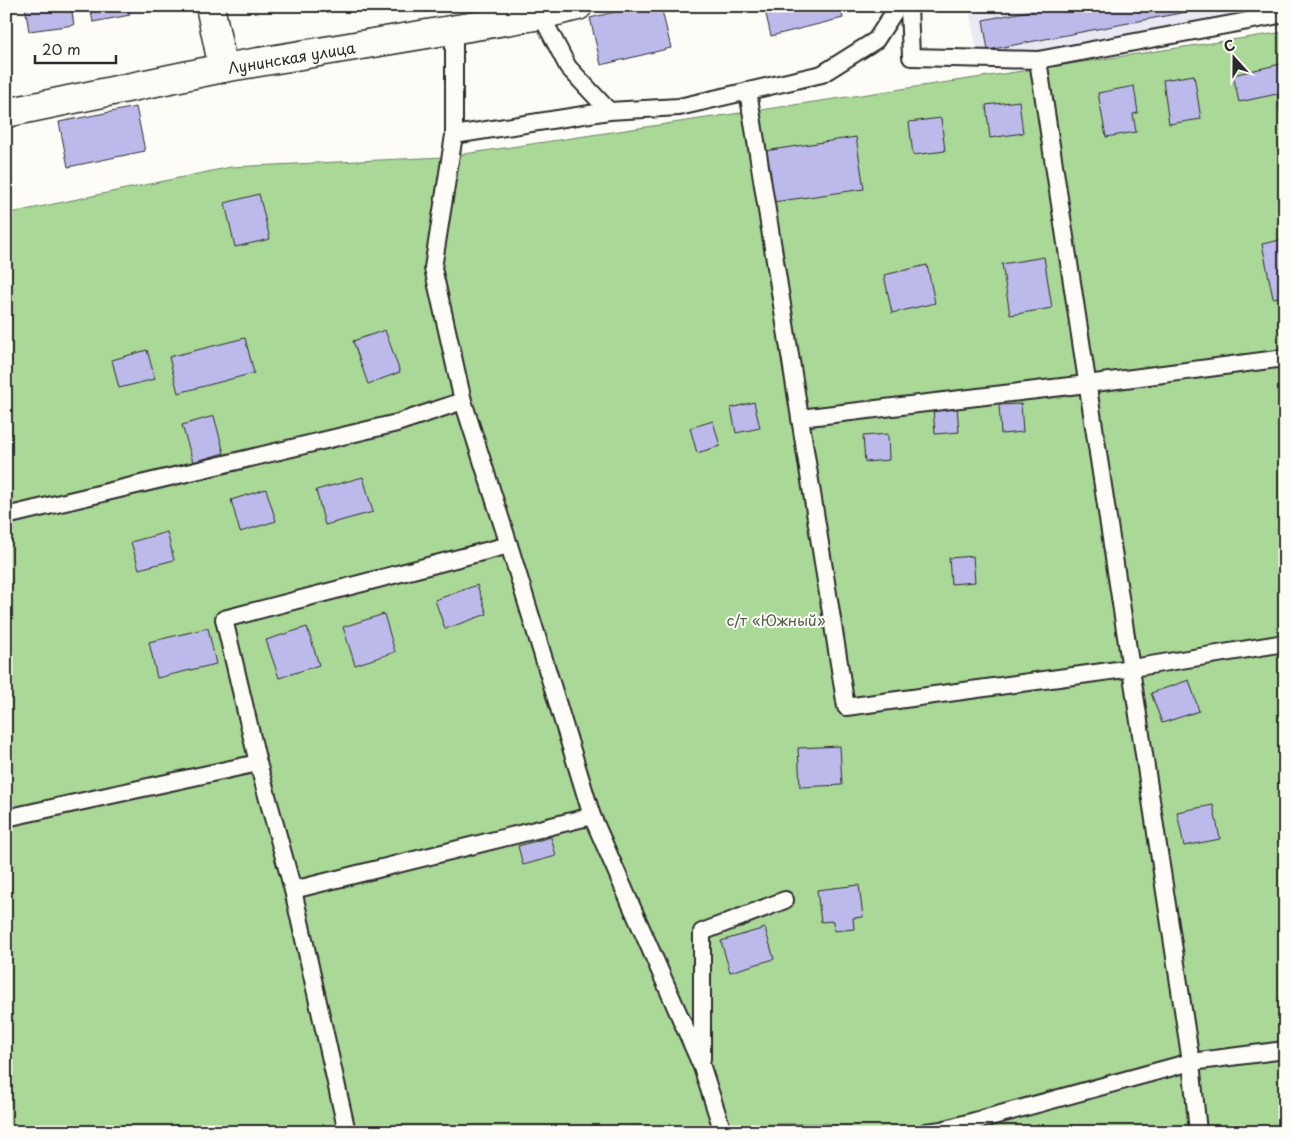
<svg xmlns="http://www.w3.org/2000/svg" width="1291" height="1138" font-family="'Playpen Sans',sans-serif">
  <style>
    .built { fill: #eae8f3 }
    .green { fill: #a9d897; stroke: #6a8261 }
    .building { fill: #bcbaeb; stroke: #2b2b2b }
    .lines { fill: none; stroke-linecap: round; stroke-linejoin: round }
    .service-casing { stroke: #2b2b2b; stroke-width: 20 }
    .minor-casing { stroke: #2b2b2b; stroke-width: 31 }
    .service { stroke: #fdfcf7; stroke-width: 16 }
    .minor { stroke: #fdfcf7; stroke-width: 28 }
    .labels { text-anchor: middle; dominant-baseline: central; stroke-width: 4; stroke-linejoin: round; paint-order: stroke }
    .street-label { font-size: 15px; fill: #2b2b2b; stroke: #fdfcf7 }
    .park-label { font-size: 15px; fill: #515f4b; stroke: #fdfcf7 }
  </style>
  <rect width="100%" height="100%" fill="#fdfcf7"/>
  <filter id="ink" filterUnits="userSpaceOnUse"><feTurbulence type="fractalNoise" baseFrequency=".02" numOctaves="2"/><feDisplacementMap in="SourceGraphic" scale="10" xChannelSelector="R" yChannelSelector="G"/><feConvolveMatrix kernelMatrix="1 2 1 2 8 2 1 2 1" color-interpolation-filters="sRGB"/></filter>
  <g filter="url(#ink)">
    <path class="built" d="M 970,6 L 1285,6 L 980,66 L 968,7 Z"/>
    <path class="green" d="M 1285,32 L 1285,1132 L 853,1132 L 826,1123 L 632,1127 L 613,1132 L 6,1132 L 6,214 L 231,167 L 444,157 Z"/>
    <g class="building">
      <path d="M 25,6 L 71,6 L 74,25 L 29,31 Z"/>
      <path d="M 90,6 L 128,6 L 130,15 L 93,22 Z"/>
      <path d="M 638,6 L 661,6 L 671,48 L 601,65 L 590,18 Z"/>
      <path d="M 764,6 L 840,6 L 843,18 L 771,36 Z"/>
      <path d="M 1054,6 L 1217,6 L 988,50 L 983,20 Z"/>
      <path d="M 1285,63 L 1285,113 L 1281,114 L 1277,94 L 1239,102 L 1233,75 Z"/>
      <path d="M 1194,75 L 1201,119 L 1169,124 L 1163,80 Z"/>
      <path d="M 1134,86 L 1138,113 L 1133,114 L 1136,132 L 1106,137 L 1098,93 Z"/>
      <path d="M 1019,101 L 1023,133 L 990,138 L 986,105 Z"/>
      <path d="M 136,107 L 145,151 L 68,167 L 59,122 Z"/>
      <path d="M 941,118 L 945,151 L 913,155 L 909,122 Z"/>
      <path d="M 856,137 L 864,189 L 773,202 L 765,151 Z"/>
      <path d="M 259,194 L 270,239 L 235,247 L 225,203 Z"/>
      <path d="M 1285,239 L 1285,296 L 1273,298 L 1262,244 Z"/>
      <path d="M 1044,257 L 1052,308 L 1010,315 L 1002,264 Z"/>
      <path d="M 927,265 L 935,303 L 892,313 L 884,275 Z"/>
      <path d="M 385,330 L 400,372 L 368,384 L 353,341 Z"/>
      <path d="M 245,338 L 254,373 L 178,393 L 169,357 Z"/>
      <path d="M 147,350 L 155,379 L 119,388 L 112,360 Z"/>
      <path d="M 754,402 L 760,428 L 736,433 L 731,408 Z"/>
      <path d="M 1021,404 L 1023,432 L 1001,434 L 999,405 Z"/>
      <path d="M 957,406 L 959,432 L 935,434 L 933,408 Z"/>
      <path d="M 214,416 L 224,453 L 193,462 L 182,425 Z"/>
      <path d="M 713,421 L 720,446 L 697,453 L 690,428 Z"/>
      <path d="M 888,434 L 889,460 L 865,462 L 863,436 Z"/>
      <path d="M 363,477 L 373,512 L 325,525 L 316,490 Z"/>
      <path d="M 266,489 L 276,521 L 240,532 L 231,500 Z"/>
      <path d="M 167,532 L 174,560 L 139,569 L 131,542 Z"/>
      <path d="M 973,556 L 975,582 L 951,584 L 949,558 Z"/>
      <path d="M 477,585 L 487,614 L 445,629 L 435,600 Z"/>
      <path d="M 384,614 L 395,652 L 355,665 L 343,627 Z"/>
      <path d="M 307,627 L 319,665 L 279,678 L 266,640 Z"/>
      <path d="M 208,628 L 216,664 L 157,678 L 149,642 Z"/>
      <path d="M 1189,680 L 1199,711 L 1162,723 L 1151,693 Z"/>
      <path d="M 840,746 L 842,785 L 800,787 L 798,748 Z"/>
      <path d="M 1213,805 L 1220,839 L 1184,846 L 1177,812 Z"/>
      <path d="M 551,837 L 556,856 L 523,865 L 518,846 Z"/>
      <path d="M 859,885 L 863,917 L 853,918 L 854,929 L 834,931 L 833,921 L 821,922 L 817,890 Z"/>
      <path d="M 765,928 L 774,959 L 730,972 L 721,941 Z"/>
    </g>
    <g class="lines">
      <g class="service-casing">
        <g id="service">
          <path d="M 909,6 L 911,57 L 1038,60 L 1285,14"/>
          <path d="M 541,15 L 568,67 L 609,111 L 679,107 L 822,74 L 876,40 L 898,6"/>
          <path d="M 454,29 L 454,135 L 433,268 L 463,401 L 509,545 L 592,816 L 702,1067 L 723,1132"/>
          <path d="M 1038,60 L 1191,1062 L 1198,1132"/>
          <path d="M 748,91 L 846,707 L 1132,668 L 1285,643"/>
          <path d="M 454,135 L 609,111"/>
          <path d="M 800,418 L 1087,384 L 1285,358"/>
          <path d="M 6,516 L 397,423 L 463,401"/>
          <path d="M 6,818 L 258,763"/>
          <path d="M 293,890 L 592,816"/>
          <path d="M 702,1059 L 702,932 L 785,900"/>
          <path d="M 347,1132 L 293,890 L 258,763 L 224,619 L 509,545"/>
          <path d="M 926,1132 L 942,1130 L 1191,1062 L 1285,1050"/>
        </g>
      </g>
      <g class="minor-casing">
        <g id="minor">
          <path d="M 210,6 L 223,68"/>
          <path id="s1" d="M 6,113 L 223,68 L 541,15 L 578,6"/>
        </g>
      </g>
      <use href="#service" class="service"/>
      <use href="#minor" class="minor"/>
    </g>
  </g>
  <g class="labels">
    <g class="street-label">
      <text stroke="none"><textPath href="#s1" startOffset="291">Лунинская улица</textPath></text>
    </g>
    <g class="park-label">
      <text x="776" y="619">с/т «Южный»</text>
    </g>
  </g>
  <rect width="1291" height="1138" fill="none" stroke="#fdfcf7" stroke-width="25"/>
  <rect x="12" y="12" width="1266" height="1113" fill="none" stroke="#2b2b2b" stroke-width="2" filter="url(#ink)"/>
  <g transform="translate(1234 58) rotate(339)" stroke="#fdfcf7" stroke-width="4" paint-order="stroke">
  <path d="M0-4L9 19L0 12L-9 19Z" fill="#2b2b2b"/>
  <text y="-8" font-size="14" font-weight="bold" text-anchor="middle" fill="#2b2b2b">С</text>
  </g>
  <path d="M35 55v8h81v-8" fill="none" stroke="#2b2b2b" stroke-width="2.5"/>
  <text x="42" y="55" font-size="15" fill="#2b2b2b" stroke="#fdfcf7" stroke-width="4" paint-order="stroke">20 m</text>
</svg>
